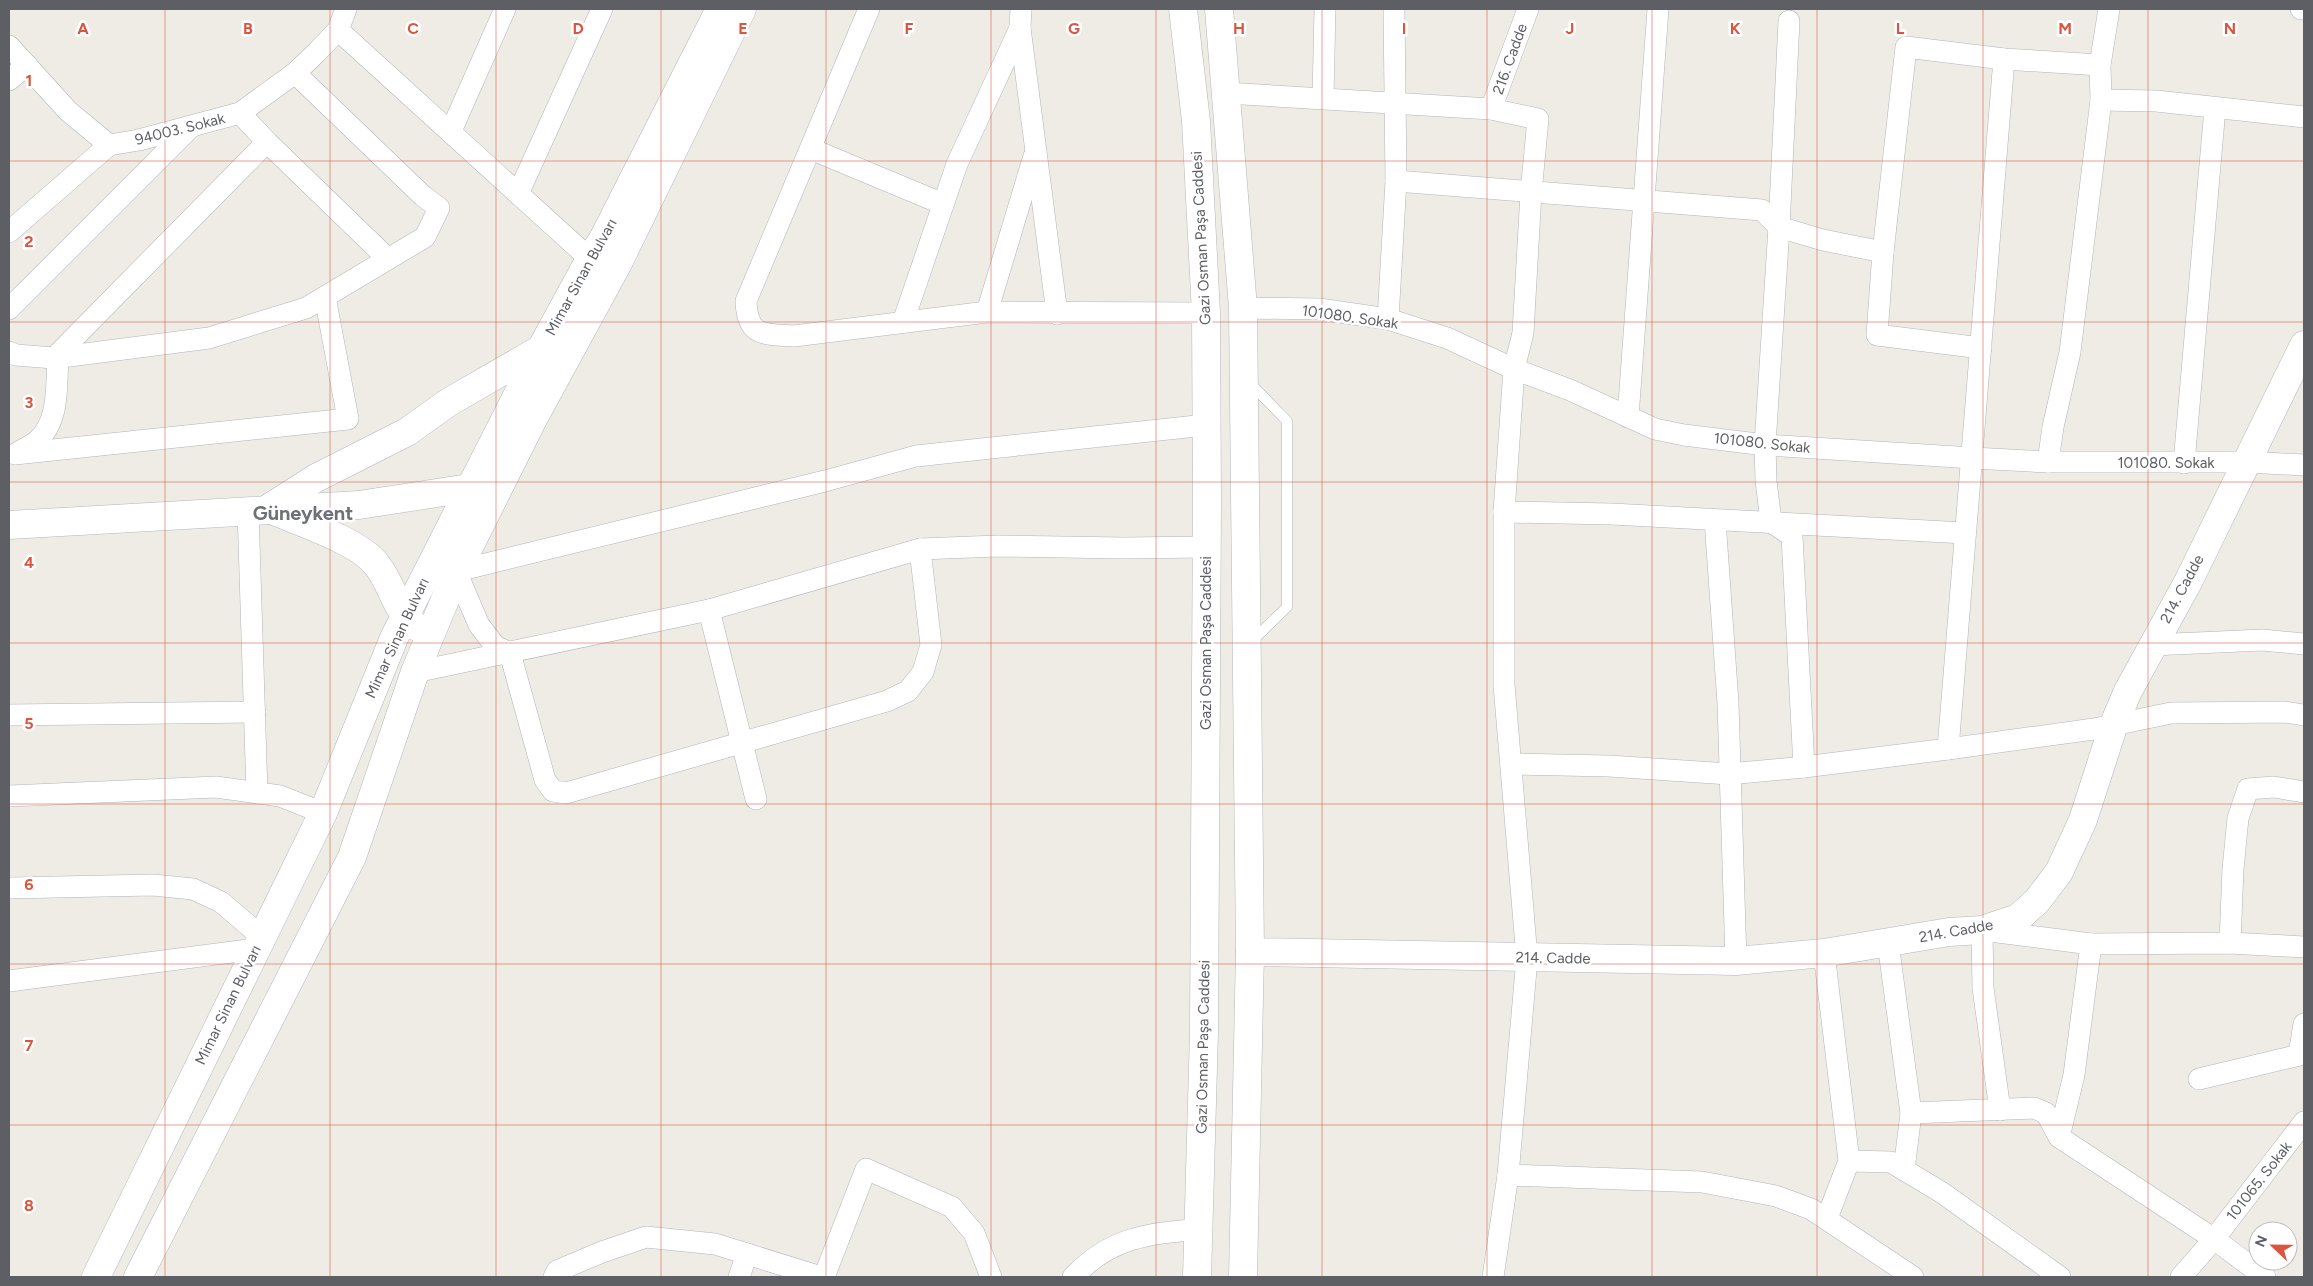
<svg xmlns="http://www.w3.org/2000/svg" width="2313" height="1286" font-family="Figtree,sans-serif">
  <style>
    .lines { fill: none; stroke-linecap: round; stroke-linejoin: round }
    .lane-casing { stroke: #b2b4b8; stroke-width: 11 }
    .street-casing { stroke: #b2b4b8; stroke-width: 22 }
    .secondary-casing { stroke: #b4b6bb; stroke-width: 29 }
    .lane { stroke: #fff; stroke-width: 10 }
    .street { stroke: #fff; stroke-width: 21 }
    .secondary { stroke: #fff; stroke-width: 28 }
    .grid { fill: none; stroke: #d95540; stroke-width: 1; stroke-opacity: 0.55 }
    .labels { text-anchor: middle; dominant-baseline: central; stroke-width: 5; stroke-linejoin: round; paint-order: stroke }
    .street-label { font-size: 15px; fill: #5d5f64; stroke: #fff }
    .district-label { font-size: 20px; font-weight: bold; fill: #6e7176; stroke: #fff }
    .grid-label { font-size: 16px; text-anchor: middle; font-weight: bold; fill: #d95540; stroke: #fff; stroke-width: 5; stroke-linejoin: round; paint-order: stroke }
  </style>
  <rect width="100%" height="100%" fill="#eeece5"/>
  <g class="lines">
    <g class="lane-casing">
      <path id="lane" d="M 1249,382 L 1287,421 L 1287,607 L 1251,642"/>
    </g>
    <g class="street-casing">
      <g id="street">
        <path d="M 869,9 L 746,301 C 747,337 764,334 794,336 L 987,312 L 1206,313"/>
        <path d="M 1021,9 L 1020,28 L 1057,314"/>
        <path d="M 2301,9 L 2304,9"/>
        <path d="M 1789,21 L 1779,227 L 1765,445 L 1766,481 L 1771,522 L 1792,536 L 1804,767"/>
        <path d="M 338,30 L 590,259"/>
        <path d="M 9,46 L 68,111 L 109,145 L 139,140 L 240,113 L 295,73 L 316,53 L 338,30 L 346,9"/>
        <path d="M 9,80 L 27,65"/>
        <path d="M 1226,93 L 1491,109 L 1538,119 L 1531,193 L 1523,333 L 1514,369 L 1504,512 L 1504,685 L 1527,958 L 1508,1175 L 1493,1277"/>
        <path d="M 1323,98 L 1325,9"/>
        <path d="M 2101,100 L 2156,101 L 2304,117"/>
        <path d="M 1491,109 L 1528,9"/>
        <path d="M 240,113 L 267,142 L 388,259"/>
        <path d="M 451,131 L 505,9"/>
        <path d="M 811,149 L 943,204"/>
        <path d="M 1396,181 L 1762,210 L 1779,227 L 1823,240 L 1883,252"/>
        <path d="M 518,194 L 602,9"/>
        <path d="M 9,232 L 109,145"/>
        <path d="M 1243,308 L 1319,309 L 1388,319 L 1447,338 L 1514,369 L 1570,390 L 1655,429 L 1684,435 L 1765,445 L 1973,458 L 2048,462 L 2246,462 L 2304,465"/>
        <path d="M 9,309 L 191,127"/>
        <path d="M 987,312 L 1034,156"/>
        <path d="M 1388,319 L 1396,181 L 1394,9"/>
        <path d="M 903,322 L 957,164 L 1020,28"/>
        <path d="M 1981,348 L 1877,335 L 1883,252 L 1906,47 L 2004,59 L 2100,65"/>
        <path d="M 9,352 L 16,355 L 54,358 L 209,338 L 306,308 L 425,237 L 439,208 L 423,196 L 295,73"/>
        <path d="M 54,358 L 267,142"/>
        <path d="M 1628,417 L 1658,9"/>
        <path d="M 17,453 C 23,449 31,446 37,441 C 60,421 56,385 58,358"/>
        <path d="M 15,454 L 348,419 L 325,297"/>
        <path d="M 2048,462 L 2053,427 L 2070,352 L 2101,100 L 2100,65 L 2109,9"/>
        <path d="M 2184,463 L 2215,108"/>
        <path d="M 248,510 L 257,793"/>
        <path d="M 1504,512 L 1612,514 L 1965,533"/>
        <path d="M 1715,520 L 1728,703 L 1736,961"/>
        <path d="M 453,564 L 479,625 L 495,646 L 510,653 L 545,780 L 553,791 L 566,793 L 887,701 L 908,691 L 923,672 L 931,645 L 920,549"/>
        <path d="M 457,571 L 825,481 L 916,456 L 1206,425"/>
        <path d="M 709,610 L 756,799"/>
        <path d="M 2152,645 L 2263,640 L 2304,644"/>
        <path d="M 415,672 L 709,610 L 920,549 L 998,546 L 1123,548 L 1206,547"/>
        <path d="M 9,715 L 255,712"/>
        <path d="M 1948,749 L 2004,59"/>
        <path d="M 1511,764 L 1609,766 L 1729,774 L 1804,767 L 1948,749 L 2094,729 L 2171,713 L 2285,712 L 2304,715"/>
        <path d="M 9,796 L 216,787 L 280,796 L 323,813"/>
        <path d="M 9,888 L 153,885 L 193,889 L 221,902 L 262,937"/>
        <path d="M 1888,943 L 1911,1113 L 1904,1170"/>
        <path d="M 2230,943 L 2233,869 L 2238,818 L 2248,789 L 2274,787 L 2304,792"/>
        <path d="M 1824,953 L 1849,1161 L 1827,1218"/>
        <path d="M 9,981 L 256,949"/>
        <path d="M 2299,1055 L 2304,1024"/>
        <path d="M 2199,1079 L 2304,1054"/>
        <path d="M 2000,1110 L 1983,988 L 1982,930 L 2091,944 L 2230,943 L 2304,947"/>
        <path d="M 1911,1113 L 2034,1108 L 2046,1113 L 2059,1137 L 2214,1239 L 2265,1277"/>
        <path d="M 2059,1137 L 2074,1075 L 2091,944"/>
        <path d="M 1849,1161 L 1891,1162 L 1941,1192 L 2060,1277"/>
        <path d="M 1508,1175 L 1702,1182 L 1776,1196 L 1811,1209 L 1913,1277"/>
        <path d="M 554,1277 L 557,1271 L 602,1252 L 646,1237 L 715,1244 L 821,1277"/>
        <path d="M 739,1277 L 747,1254"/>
        <path d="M 824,1277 L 866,1169 L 952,1207 L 974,1233 L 991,1277"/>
        <path d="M 1073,1277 C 1111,1237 1147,1234 1199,1229"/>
        <path d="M 2181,1277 L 2214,1239 L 2304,1122"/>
      </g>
    </g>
    <g class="secondary-casing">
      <g id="secondary">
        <path d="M 1183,9 L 1196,121 L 1206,313 L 1207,503 L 1204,1032 L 1197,1277"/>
        <path d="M 1219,9 L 1243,308 L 1250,952 L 1243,1277"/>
        <path d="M 269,508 L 316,478 L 407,432 L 449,402 L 541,349"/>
        <path d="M 274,511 C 302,523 358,541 376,564 C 392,583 394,607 415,626"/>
        <path d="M 9,525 L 359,505 L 482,486"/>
        <path d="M 1250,952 L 1736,961 L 1824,953 L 1949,932 L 1982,930 L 2018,918 L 2037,901 L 2059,872 L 2083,820 L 2114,724 L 2128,691 L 2188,582 L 2304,345"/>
        <path d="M 96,1277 L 323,813 L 394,638 L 541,349 L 590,259 L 603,239 L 720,9"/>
        <path d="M 138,1277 L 352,857 L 415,672 L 457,571 L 533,419 L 618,263 L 742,9"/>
      </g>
    </g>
    <use href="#lane" class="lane"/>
    <use href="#street" class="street"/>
    <use href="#secondary" class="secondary"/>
  </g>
  <path class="grid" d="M 165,9 L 165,1277M 330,9 L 330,1277M 496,9 L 496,1277M 661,9 L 661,1277M 826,9 L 826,1277M 991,9 L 991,1277M 1156,9 L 1156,1277M 1322,9 L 1322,1277M 1487,9 L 1487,1277M 1652,9 L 1652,1277M 1817,9 L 1817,1277M 1983,9 L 1983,1277M 2148,9 L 2148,1277M 9,161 L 2304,161M 9,322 L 2304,322M 9,482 L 2304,482M 9,643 L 2304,643M 9,804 L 2304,804M 9,964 L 2304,964M 9,1125 L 2304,1125"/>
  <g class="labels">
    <g class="street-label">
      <text transform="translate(1510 59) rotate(-70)">216. Cadde</text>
      <text transform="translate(180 129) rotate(-14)">94003. Sokak</text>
      <text transform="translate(1201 238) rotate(-93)">Gazi Osman Paşa Caddesi</text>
      <text transform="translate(581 277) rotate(-61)">Mimar Sinan Bulvarı</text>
      <text transform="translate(1350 317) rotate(8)">101080. Sokak</text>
      <text transform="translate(1762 443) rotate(6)">101080. Sokak</text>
      <text x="2166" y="463">101080. Sokak</text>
      <text transform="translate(2182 589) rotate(-62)">214. Cadde</text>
      <text transform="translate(397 638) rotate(-65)">Mimar Sinan Bulvarı</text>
      <text transform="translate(1206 643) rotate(-90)">Gazi Osman Paşa Caddesi</text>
      <text transform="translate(1956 931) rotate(-10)">214. Cadde</text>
      <text transform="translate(1553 958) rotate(1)">214. Cadde</text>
      <text transform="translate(228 1005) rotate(-64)">Mimar Sinan Bulvarı</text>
      <text transform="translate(1203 1047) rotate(-89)">Gazi Osman Paşa Caddesi</text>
      <text transform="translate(2259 1181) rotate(-52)">101065. Sokak</text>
    </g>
    <g class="district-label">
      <text x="303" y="513">Güneykent</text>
    </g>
  </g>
  <g class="grid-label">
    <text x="83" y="34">A</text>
    <text x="248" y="34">B</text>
    <text x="413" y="34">C</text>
    <text x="578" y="34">D</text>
    <text x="743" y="34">E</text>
    <text x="909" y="34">F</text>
    <text x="1074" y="34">G</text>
    <text x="1239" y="34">H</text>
    <text x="1404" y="34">I</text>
    <text x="1570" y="34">J</text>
    <text x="1735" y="34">K</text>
    <text x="1900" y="34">L</text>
    <text x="2065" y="34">M</text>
    <text x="2230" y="34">N</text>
    <text x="29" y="86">1</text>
    <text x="29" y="247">2</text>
    <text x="29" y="408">3</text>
    <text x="29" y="568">4</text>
    <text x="29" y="729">5</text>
    <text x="29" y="890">6</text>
    <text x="29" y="1051">7</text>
    <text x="29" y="1211">8</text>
  </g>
  <rect width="2313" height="1286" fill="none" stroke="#5d5f64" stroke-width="20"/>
  <g transform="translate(2273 1246) rotate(292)"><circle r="24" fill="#ffffff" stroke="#bebfc1"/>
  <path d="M0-4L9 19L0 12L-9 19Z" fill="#d95540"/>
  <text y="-8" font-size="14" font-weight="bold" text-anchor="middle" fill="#5d5f64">N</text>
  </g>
</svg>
